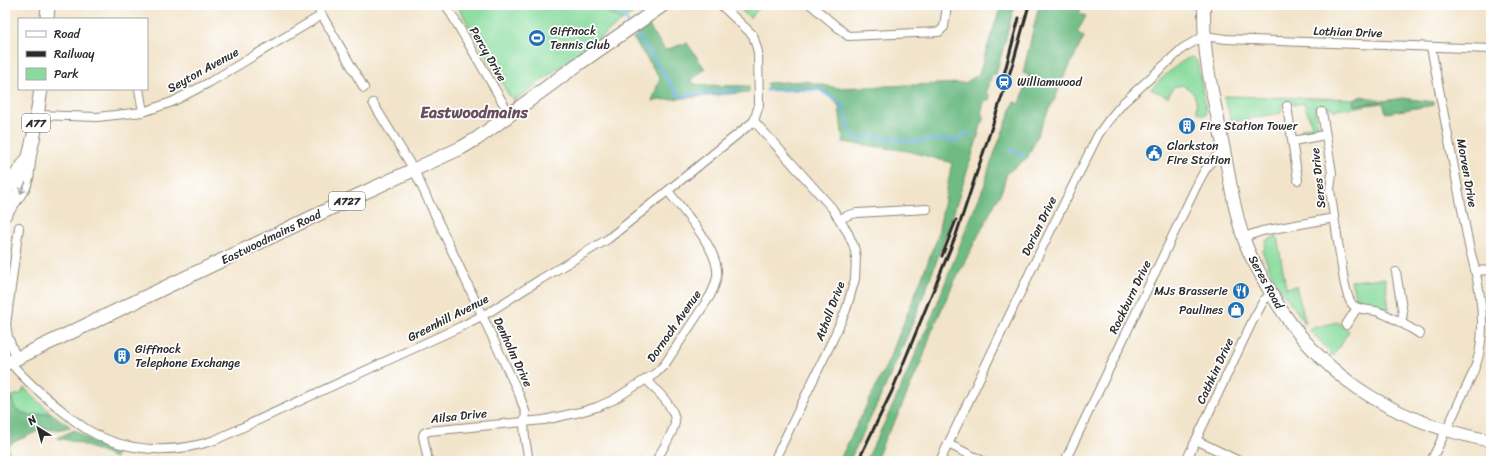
<svg xmlns="http://www.w3.org/2000/svg" width="1496" height="466" font-family="Sriracha,sans-serif">
  <style>
    .green { fill: #88db9d; stroke: #5a8364 }
    .forest { fill: #6ebb84; stroke: #4c7358 }
    .lines { fill: none; stroke-linecap: round; stroke-linejoin: round }
    .stream { stroke: #66aedd; stroke-width: 3 }
    .street-casing { stroke: #8e887a; stroke-width: 10 }
    .secondary-casing { stroke: #8e887a; stroke-width: 14 }
    .primary-casing { stroke: #8e887a; stroke-width: 15 }
    .street { stroke: #fff; stroke-width: 8 }
    .secondary { stroke: #fff; stroke-width: 12 }
    .primary { stroke: #fff; stroke-width: 13 }
    .rail { stroke: #2b2b2b; stroke-width: 3 }
    .oneway { stroke: #a0a0a0 }
    .labels { text-anchor: middle; dominant-baseline: central; stroke-width: 3.5; stroke-linejoin: round; paint-order: stroke }
    .shield { fill: #fff; stroke: #6b6b6b; stroke-width: 1 }
    .shield-label { font-size: 11px; font-weight: bold; fill: #2b2b2b }
    .poi-label { font-size: 12px; fill: #2b2b2b; stroke: #fff; text-anchor: start }
    .street-label { font-size: 12px; fill: #2b2b2b; stroke: #fff }
    .district-label { font-size: 16px; font-weight: bold; fill: #69505e; stroke: #fff }
  </style>
  <rect width="100%" height="100%" fill="#fff"/>
  <filter id="ink" filterUnits="userSpaceOnUse"><feTurbulence type="fractalNoise" baseFrequency=".025" numOctaves="2"/><feDisplacementMap in="SourceGraphic" scale="8" xChannelSelector="R" yChannelSelector="G"/><feConvolveMatrix kernelMatrix="1 2 1 2 8 2 1 2 1" color-interpolation-filters="sRGB"/></filter>
  <filter id="wash" filterUnits="userSpaceOnUse"><feTurbulence type="fractalNoise" baseFrequency=".012" numOctaves="4" result="noise"/><feDisplacementMap in="SourceGraphic" scale="16" xChannelSelector="R" yChannelSelector="G"/><feGaussianBlur stdDeviation="0.9" result="paint"/><feColorMatrix in="noise" values="0 0 0 0 0 0 0 0 0 0 0 0 0 0 0 0 0 1.4 0 .05"/><feComposite in="paint" operator="in"/></filter>
  <g filter="url(#wash)">
    <rect width="100%" height="100%" fill="#f2e4ca"/>
    <g class="green">
      <path d="M 457,5 L 595,5 L 622,21 L 515,100 L 510,97 Z"/>
      <path d="M 736,5 L 762,5 L 750,18 Z"/>
      <path d="M 1193,57 L 1197,61 L 1207,114 L 1203,115 L 1197,112 C 1197,97 1195,93 1183,85 L 1173,87 L 1168,97 L 1151,89 C 1161,80 1180,59 1193,57 Z"/>
      <path d="M 1224,96 L 1354,99 L 1353,104 L 1357,105 L 1380,102 L 1381,103 L 1352,108 L 1333,110 L 1332,107 L 1314,107 L 1318,126 L 1315,130 L 1304,132 L 1301,129 L 1312,126 L 1304,103 L 1294,105 L 1293,101 L 1282,104 L 1281,113 L 1232,122 Z"/>
      <path d="M 1277,236 L 1286,288 L 1296,286 L 1306,324 L 1275,282 L 1262,251 L 1265,248 L 1266,241 Z"/>
      <path d="M 1385,278 L 1389,309 L 1356,301 L 1351,281 Z"/>
      <path d="M 1491,284 L 1491,306 L 1486,295 Z"/>
      <path d="M 1337,322 L 1349,331 L 1333,356 L 1309,329 Z"/>
      <path d="M 24,388 L 51,413 L 29,415 L 15,410 L 11,397 L 22,393 Z"/>
    </g>
    <g class="forest">
      <path d="M 595,5 L 645,5 L 622,21 Z"/>
      <path d="M 1001,5 L 1015,5 L 996,74 L 992,74 L 986,93 L 990,95 L 989,100 L 985,100 L 981,113 L 984,115 C 950,234 906,351 849,461 L 839,461 L 889,360 L 937,239 L 952,163 L 908,151 L 843,142 L 839,106 L 828,93 L 818,88 L 768,89 L 767,83 L 805,81 L 837,88 L 965,83 L 979,74 Z"/>
      <path d="M 1039,5 L 1083,5 L 1079,13 L 1086,16 L 1077,32 L 1084,37 L 1061,83 L 1055,99 L 1049,109 L 1029,154 L 1027,158 L 1007,173 L 1002,190 L 952,286 L 931,333 L 924,355 L 897,417 L 885,438 L 876,461 L 866,461 L 896,399 L 933,314 L 971,217 L 985,184 L 989,168 L 1014,102 L 1020,104 L 1029,75 L 1023,73 Z"/>
      <path d="M 649,26 L 665,50 L 687,43 L 705,69 L 690,81 L 698,85 L 749,86 L 749,92 L 652,101 L 660,78 L 633,38 Z"/>
      <path d="M 1362,96 L 1383,101 L 1403,98 L 1434,102 L 1434,105 L 1386,113 L 1383,103 L 1381,103 L 1380,102 L 1357,105 L 1353,104 L 1354,99 Z"/>
      <path d="M 9,391 L 16,410 L 29,415 L 51,413 L 71,427 L 55,430 L 42,429 L 8,445 L 10,461 L 5,461 L 5,399 Z"/>
      <path d="M 75,430 L 93,442 L 117,451 L 115,458 L 77,442 L 57,438 Z"/>
    </g>
    <g class="lines">
      <g class="stream">
        <path d="M 611,5 L 624,16 L 629,24"/>
        <path d="M 634,30 L 679,96 L 739,90"/>
        <path d="M 767,90 L 819,89 L 843,105 L 851,132 L 857,139 L 875,136 L 914,142 L 939,139 L 956,141 L 965,133 L 970,135"/>
        <path d="M 1011,150 L 1024,156"/>
      </g>
    </g>
  </g>
  <g filter="url(#ink)">
    <g class="lines">
      <g class="street-casing">
        <g id="street">
          <path d="M 316,5 L 364,88"/>
          <path d="M 446,5 L 510,115"/>
          <path d="M 811,5 L 848,36 L 939,32 L 944,27 L 947,5"/>
          <path d="M 1431,47 L 1469,246 C 1478,279 1486,314 1480,349 C 1477,367 1468,384 1460,400 C 1451,421 1441,441 1431,461"/>
          <path d="M 139,89 L 143,112"/>
          <path d="M 373,103 L 414,170 L 519,394 L 526,414 L 524,422 L 525,439 L 529,461"/>
          <path d="M 1287,106 L 1298,180"/>
          <path d="M 1322,112 L 1332,173 L 1330,190 L 1344,281 C 1346,288 1347,298 1352,304 C 1358,311 1371,309 1379,312 C 1393,317 1407,326 1420,334"/>
          <path d="M 38,115 L 97,117 L 143,112 L 172,102 L 210,82 L 322,15"/>
          <path d="M 754,121 L 832,208 L 848,233 L 854,247 L 856,257 L 855,279 L 846,310 L 833,339 L 774,461"/>
          <path d="M 1293,141 L 1325,135"/>
          <path d="M 840,219 L 849,215 L 857,213 L 927,209"/>
          <path d="M 1244,237 L 1262,231 L 1334,218"/>
          <path d="M 1475,271 L 1491,270"/>
          <path d="M 1396,272 L 1403,314 L 1401,323"/>
          <path d="M 1346,325 L 1357,308"/>
          <path d="M 17,359 L 8,337 L 6,325 L 19,227"/>
          <path d="M 10,362 C 23,378 38,391 54,404 C 65,413 76,423 88,430 C 126,453 174,454 215,440 L 460,327 L 491,311 L 541,279 L 608,239 L 754,121 L 759,105 L 758,52 L 753,35 L 721,5"/>
          <path d="M 646,379 C 655,389 676,408 675,422 C 674,433 661,451 656,461"/>
          <path d="M 1196,440 L 1239,461"/>
          <path d="M 948,444 L 983,461"/>
          <path d="M 428,461 L 423,436 L 424,433 L 429,431 L 544,420 L 580,412 L 597,407 L 613,400 L 656,373 L 665,364 L 710,296 C 713,290 716,283 717,276 C 720,250 683,211 668,191"/>
          <path d="M 940,461 L 1034,264 L 1098,135 L 1108,121 L 1123,103 L 1183,48 L 1204,36 L 1226,39 L 1491,49"/>
          <path d="M 1065,461 L 1196,187 C 1204,171 1209,161 1224,150"/>
          <path d="M 1186,461 L 1252,322 L 1264,300 L 1271,294"/>
        </g>
      </g>
      <g class="secondary-casing">
        <path id="secondary" d="M 1204,5 C 1204,24 1204,43 1207,62 C 1211,90 1218,118 1223,145 C 1230,179 1234,213 1246,245 C 1250,256 1257,267 1262,277 C 1311,372 1388,421 1491,441"/>
      </g>
      <g class="primary-casing">
        <g id="primary">
          <path d="M 47,19 L 48,5"/>
          <path d="M 5,191 L 29,157"/>
          <path d="M 5,214 L 24,186 L 27,176 L 29,157 L 34,135 L 41,89"/>
          <path d="M 5,364 L 348,200 L 461,148 L 478,138 L 577,65 L 663,5"/>
        </g>
      </g>
      <use href="#street" class="street"/>
      <use href="#secondary" class="secondary"/>
      <use href="#primary" class="primary"/>
      <g class="rail">
        <path d="M 1002,82 L 1019,18"/>
        <path d="M 942,256 L 956,220"/>
        <path d="M 858,461 L 892,391 L 956,235 L 1013,63 L 1029,5"/>
      </g>
    </g>
    <defs><path id="oneway-shaft" d="M-6 0H5M1.5-3L5.5 0L1.5 3" fill="none" stroke-width="1.6" stroke-linecap="round" stroke-linejoin="round"/></defs>
    <use class="oneway" href="#oneway-shaft" transform="translate(23 188) rotate(116)"/>
  </g>
  <defs>
    <g id="stadium-disc" transform="scale(0.9)"><circle r="9.5" fill="#1f6fb2" stroke="#fff"/><path d="M0-5a6.5 5 0 1 0 0 10a6.5 5 0 1 0 0-10ZM-3.5-1.8h7v3.6h-7Z" fill="#fff"/></g>
    <g id="station-disc" transform="scale(0.9)"><circle r="9.5" fill="#1f6fb2" stroke="#fff"/><path d="M-3-6H3Q5-6 5-4V2Q5 4 3 4L4.5 6H3L1.5 4h-3L-3 6H-4.5L-3 4Q-5 4-5 2V-4Q-5-6-3-6ZM-3.5-4v3h7v-3ZM-3.5 1v1.5H-2V1ZM2 1v1.5H3.5V1Z" fill="#fff"/></g>
    <g id="building-disc" transform="scale(0.9)"><circle r="9.5" fill="#1f6fb2" stroke="#fff"/><path d="M-4-6H4V6H1V3H-1V6H-4ZM-2.5-4.3h1.7v1.8h-1.7ZM.8-4.3h1.7v1.8H.8ZM-2.5-1h1.7V.8h-1.7ZM.8-1h1.7V.8H.8Z" fill="#fff"/></g>
    <g id="civic-disc" transform="scale(0.9)"><circle r="9.5" fill="#1f6fb2" stroke="#fff"/><path d="M-.6-6.5H3V-4.5H.6V-3L4-1V1h2V6H-6V1h2V-1L-.6-3ZM-1.2 2.5V6h2.4V2.5Z" fill="#fff"/></g>
    <g id="restaurant-disc" transform="scale(0.9)"><circle r="9.5" fill="#1f6fb2" stroke="#fff"/><path d="M-5-6h1v4h1v-4h1v4h1v-4h1v5L-1.5 .5V6h-2V.5L-5-1ZM5-6V6H3V1.5H1.5Q1.5-4 5-6Z" fill="#fff"/></g>
    <g id="shop-disc" transform="scale(0.9)"><circle r="9.5" fill="#1f6fb2" stroke="#fff"/><path d="M-5-2.5h2.3a2.7 3.5 0 0 1 5.4 0H5L5.5 6h-11ZM-1.5-2.5h3a1.5 2.3 0 0 0-3 0Z" fill="#fff"/></g>
  </defs>
  <g fill-rule="evenodd">
    <use href="#stadium-disc" x="537" y="38"/>
    <use href="#station-disc" x="1004" y="82"/>
    <use href="#building-disc" x="1187" y="126"/>
    <use href="#civic-disc" x="1154" y="153"/>
    <use href="#restaurant-disc" x="1241" y="291"/>
    <use href="#shop-disc" x="1236" y="310"/>
    <use href="#building-disc" x="122" y="356"/>
  </g>
  <g class="labels">
    <g class="shield">
      <rect x="22" y="114" width="28" height="18" rx="3"/>
      <rect x="329" y="192" width="36" height="18" rx="3"/>
    </g>
    <g class="shield-label">
      <text x="36" y="123">A77</text>
      <text x="347" y="201">A727</text>
    </g>
    <g class="poi-label">
      <text x="550" y="31">Giffnock<tspan x="550" dy="14">Tennis Club</tspan></text>
      <text x="1017" y="82">Williamwood</text>
      <text x="1200" y="126">Fire Station Tower</text>
      <text x="1167" y="146">Clarkston<tspan x="1167" dy="14">Fire Station</tspan></text>
      <text x="1228" y="291" text-anchor="end">MJs Brasserie</text>
      <text x="1223" y="310" text-anchor="end">Paulines</text>
      <text x="135" y="349">Giffnock<tspan x="135" dy="14">Telephone Exchange</tspan></text>
    </g>
    <g class="street-label">
      <text transform="translate(1348 32) rotate(2)">Lothian Drive</text>
      <text transform="translate(488 54) rotate(60)">Percy Drive</text>
      <text transform="translate(203 70) rotate(-29)">Seyton Avenue</text>
      <text transform="translate(1467 173) rotate(80)">Morven Drive</text>
      <text transform="translate(1318 178) rotate(-96)">Seres Drive</text>
      <text transform="translate(1039 226) rotate(-64)">Dorian Drive</text>
      <text transform="translate(271 237) rotate(-26)">Eastwoodmains Road</text>
      <text transform="translate(1266 282) rotate(61)">Seres Road</text>
      <text transform="translate(1130 297) rotate(-64)">Rockburn Drive</text>
      <text transform="translate(830 311) rotate(-69)">Atholl Drive</text>
      <text transform="translate(448 318) rotate(-27)">Greenhill Avenue</text>
      <text transform="translate(674 326) rotate(-55)">Dornoch Avenue</text>
      <text transform="translate(513 352) rotate(65)">Denholm Drive</text>
      <text transform="translate(1215 371) rotate(-65)">Cathkin Drive</text>
      <text transform="translate(459 416) rotate(-6)">Ailsa Drive</text>
    </g>
    <g class="district-label">
      <text x="474" y="112">Eastwoodmains</text>
    </g>
  </g>
  <rect width="1496" height="466" fill="none" stroke="#fff" stroke-width="20"/>
  <rect x="18" y="18" width="130" height="72" fill="#ffffff" stroke="#aaaaaa"/>
  <rect x="26" y="31" width="20" height="6" fill="#ffffff" stroke="#aaaaaa"/>
  <text x="54" y="38" font-size="12" fill="#2b2b2b">Road</text>
  <rect x="26" y="51" width="20" height="6" fill="#2b2b2b" stroke="#aaaaaa"/>
  <text x="54" y="58" font-size="12" fill="#2b2b2b">Railway</text>
  <rect x="26" y="68" width="20" height="12" fill="#88db9d" stroke="#aaaaaa"/>
  <text x="54" y="78" font-size="12" fill="#2b2b2b">Park</text>
  <g transform="translate(38 428) rotate(323)" stroke="#ffffff" stroke-width="3" paint-order="stroke">
  <path d="M0-3L7 15L0 10L-7 15Z" fill="#2b2b2b"/>
  <text y="-6" font-size="11" font-weight="bold" text-anchor="middle" fill="#2b2b2b">N</text>
  </g>
</svg>
